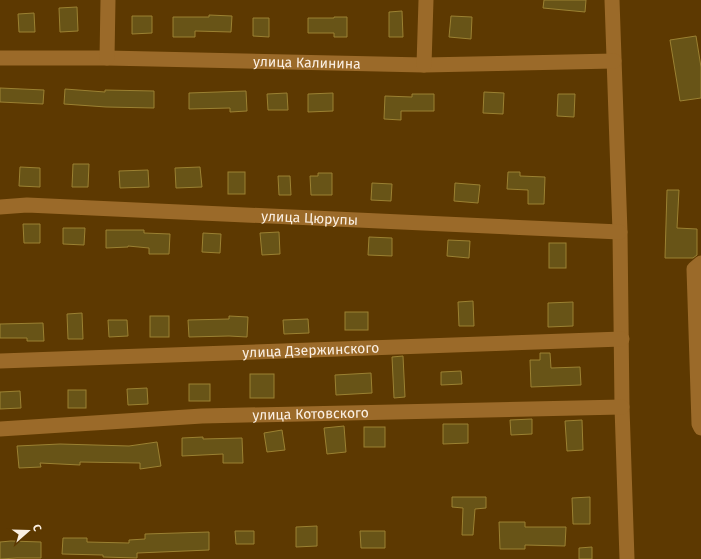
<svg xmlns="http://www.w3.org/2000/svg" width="701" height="559" font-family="'Fira Sans',sans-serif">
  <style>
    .building { fill: #685417; stroke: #9b8132 }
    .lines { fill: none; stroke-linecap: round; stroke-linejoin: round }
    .minor { stroke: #9b6a29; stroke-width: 15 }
    .labels { text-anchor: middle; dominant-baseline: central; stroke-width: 3; stroke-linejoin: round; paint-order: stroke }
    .street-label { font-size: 14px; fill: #fbf0e4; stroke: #5d3901 }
  </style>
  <rect width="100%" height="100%" fill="#5d3901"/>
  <g class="building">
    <path d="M 544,0 L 586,0 L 585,12 L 543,8 Z"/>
    <path d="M 77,7 L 78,31 L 60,32 L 59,8 Z"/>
    <path d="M 402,11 L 403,37 L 389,37 L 389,12 Z"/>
    <path d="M 34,13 L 35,32 L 19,32 L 18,14 Z"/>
    <path d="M 209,15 L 232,16 L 231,32 L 195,31 L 195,37 L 173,37 L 173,17 L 209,17 Z"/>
    <path d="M 132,16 L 152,16 L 152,33 L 132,34 Z"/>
    <path d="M 451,16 L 472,17 L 471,39 L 449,37 Z"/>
    <path d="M 334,17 L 347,17 L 347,37 L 334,37 L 334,33 L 308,33 L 308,18 L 334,18 Z"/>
    <path d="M 253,18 L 269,18 L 269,37 L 253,36 Z"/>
    <path d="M 696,36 L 701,67 L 701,98 L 680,101 L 670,40 Z"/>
    <path d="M 0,88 L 44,90 L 43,104 L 0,102 Z"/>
    <path d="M 65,89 L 105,92 L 105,90 L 154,91 L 154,108 L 106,107 L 64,104 Z"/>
    <path d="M 246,91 L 247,111 L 230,112 L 230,108 L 189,109 L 189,93 Z"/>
    <path d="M 484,92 L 504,93 L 503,114 L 483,113 Z"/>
    <path d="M 287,93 L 288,110 L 268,110 L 267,94 Z"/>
    <path d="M 333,93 L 333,111 L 308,112 L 308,94 Z"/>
    <path d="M 412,94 L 434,94 L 434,111 L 401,111 L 401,120 L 384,119 L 385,96 L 412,97 Z"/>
    <path d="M 558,94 L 575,94 L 574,117 L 557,116 Z"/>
    <path d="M 73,164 L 89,164 L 88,187 L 72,187 Z"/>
    <path d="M 20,167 L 40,168 L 40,187 L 19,186 Z"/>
    <path d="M 200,167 L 202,187 L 176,188 L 175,168 Z"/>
    <path d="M 148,170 L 149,187 L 120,188 L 119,171 Z"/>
    <rect x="228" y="172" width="17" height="22"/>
    <path d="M 508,172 L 520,172 L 520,176 L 545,177 L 544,204 L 528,204 L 528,190 L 507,189 Z"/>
    <path d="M 318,173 L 332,173 L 332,195 L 311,195 L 310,176 L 318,176 Z"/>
    <path d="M 278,176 L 290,176 L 291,195 L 279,195 Z"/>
    <path d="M 372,183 L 392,184 L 391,201 L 371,200 Z"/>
    <path d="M 455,183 L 480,185 L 478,203 L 454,201 Z"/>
    <path d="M 667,190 L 679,190 L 677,228 L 697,229 L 697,255 L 693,258 L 665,258 Z"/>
    <path d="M 23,224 L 40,224 L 40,243 L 24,243 Z"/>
    <path d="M 63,228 L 85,228 L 84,245 L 63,244 Z"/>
    <path d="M 106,230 L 144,230 L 144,233 L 170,234 L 169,254 L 149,254 L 149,248 L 128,246 L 128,247 L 106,248 Z"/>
    <path d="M 279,232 L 280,254 L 262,255 L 260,233 Z"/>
    <path d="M 203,233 L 221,234 L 220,253 L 202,252 Z"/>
    <path d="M 369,237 L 392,238 L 392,256 L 368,255 Z"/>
    <path d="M 448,240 L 470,241 L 469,258 L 447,256 Z"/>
    <rect x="549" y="243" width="17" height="25"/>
    <path d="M 473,301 L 474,326 L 459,326 L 458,302 Z"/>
    <path d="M 573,302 L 573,326 L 548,327 L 548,303 Z"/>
    <rect x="345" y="312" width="23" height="18"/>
    <path d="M 82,313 L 83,339 L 68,339 L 67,314 Z"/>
    <rect x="150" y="316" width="19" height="21"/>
    <path d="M 229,316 L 248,317 L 247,337 L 229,336 L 189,337 L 188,320 L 229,319 Z"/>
    <path d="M 308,319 L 309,333 L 284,334 L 283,320 Z"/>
    <path d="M 108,320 L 127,320 L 128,336 L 109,337 Z"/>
    <path d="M 43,323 L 44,341 L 27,341 L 27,338 L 0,338 L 0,324 Z"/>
    <path d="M 540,353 L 550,353 L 551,368 L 580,367 L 581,385 L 531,387 L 530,360 L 540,360 Z"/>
    <path d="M 403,356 L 405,397 L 394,398 L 392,357 Z"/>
    <path d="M 461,371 L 462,384 L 441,385 L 441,372 Z"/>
    <path d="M 371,373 L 372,393 L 336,395 L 335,375 Z"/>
    <rect x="250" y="374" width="24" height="24"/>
    <rect x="189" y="384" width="21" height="17"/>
    <path d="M 147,388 L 148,404 L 128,405 L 127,389 Z"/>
    <rect x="68" y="390" width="18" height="18"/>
    <path d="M 20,391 L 21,408 L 0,409 L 0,392 Z"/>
    <path d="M 532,419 L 532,434 L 511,435 L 510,420 Z"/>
    <path d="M 582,420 L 583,450 L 567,451 L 565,421 Z"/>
    <path d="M 443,424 L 468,424 L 468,443 L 443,444 Z"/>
    <path d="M 344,426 L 346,452 L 327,454 L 324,428 Z"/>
    <rect x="364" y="427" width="21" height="20"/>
    <path d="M 282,430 L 285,450 L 267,452 L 264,433 Z"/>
    <path d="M 203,437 L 203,439 L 242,438 L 243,463 L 223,463 L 223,454 L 182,456 L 182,438 Z"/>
    <path d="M 157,442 L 161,466 L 140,469 L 140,463 L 80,462 L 80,465 L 40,463 L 41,467 L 19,468 L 17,446 L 60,444 L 129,446 Z"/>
    <path d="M 452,497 L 486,497 L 486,508 L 475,509 L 473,535 L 462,535 L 463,508 L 452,507 Z"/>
    <path d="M 590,497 L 590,524 L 573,524 L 572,498 Z"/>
    <path d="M 499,522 L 525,522 L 525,527 L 566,527 L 565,546 L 525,545 L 525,549 L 500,549 Z"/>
    <path d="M 317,526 L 317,546 L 296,547 L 296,527 Z"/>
    <path d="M 235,531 L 254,531 L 254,544 L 236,544 Z"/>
    <path d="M 360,531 L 385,531 L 385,548 L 361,548 Z"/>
    <path d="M 209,532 L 209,550 L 137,553 L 137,558 L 103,557 L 103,555 L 62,554 L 63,538 L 87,538 L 87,542 L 129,543 L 129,540 L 145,539 L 145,534 Z"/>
    <path d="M 11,541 L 41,542 L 41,558 L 17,558 L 0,559 L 0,542 Z"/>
    <path d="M 592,547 L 592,559 L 579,559 L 579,548 Z"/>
  </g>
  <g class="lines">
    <g class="minor">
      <path d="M 612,0 L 620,232 L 622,407 L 627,559"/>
      <path id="s1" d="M 0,58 L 107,58 L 424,65 L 614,61"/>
      <path d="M 107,58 L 108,0"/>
      <path d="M 424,65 L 426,0"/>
      <path id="s2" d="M 0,207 L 27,205 L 620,232"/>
      <path d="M 701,263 L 694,269 L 699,424 L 701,428"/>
      <path id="s3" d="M 0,361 L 622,339"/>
      <path id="s4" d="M 0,429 L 202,416 L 622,407"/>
    </g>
  </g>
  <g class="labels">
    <g class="street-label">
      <text stroke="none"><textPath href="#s1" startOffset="307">улица Калинина</textPath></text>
      <text stroke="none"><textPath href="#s2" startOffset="310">улица Цюрупы</textPath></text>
      <text stroke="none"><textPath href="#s3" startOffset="311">улица Дзержинского</textPath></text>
      <text stroke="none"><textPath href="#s4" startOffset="311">улица Котовского</textPath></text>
    </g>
  </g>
  <g transform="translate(28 531) rotate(70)" stroke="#5d3901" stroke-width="3" paint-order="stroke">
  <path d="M0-3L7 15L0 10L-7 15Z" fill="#fbf0e4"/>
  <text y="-6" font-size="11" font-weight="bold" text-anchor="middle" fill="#fbf0e4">С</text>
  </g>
</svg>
